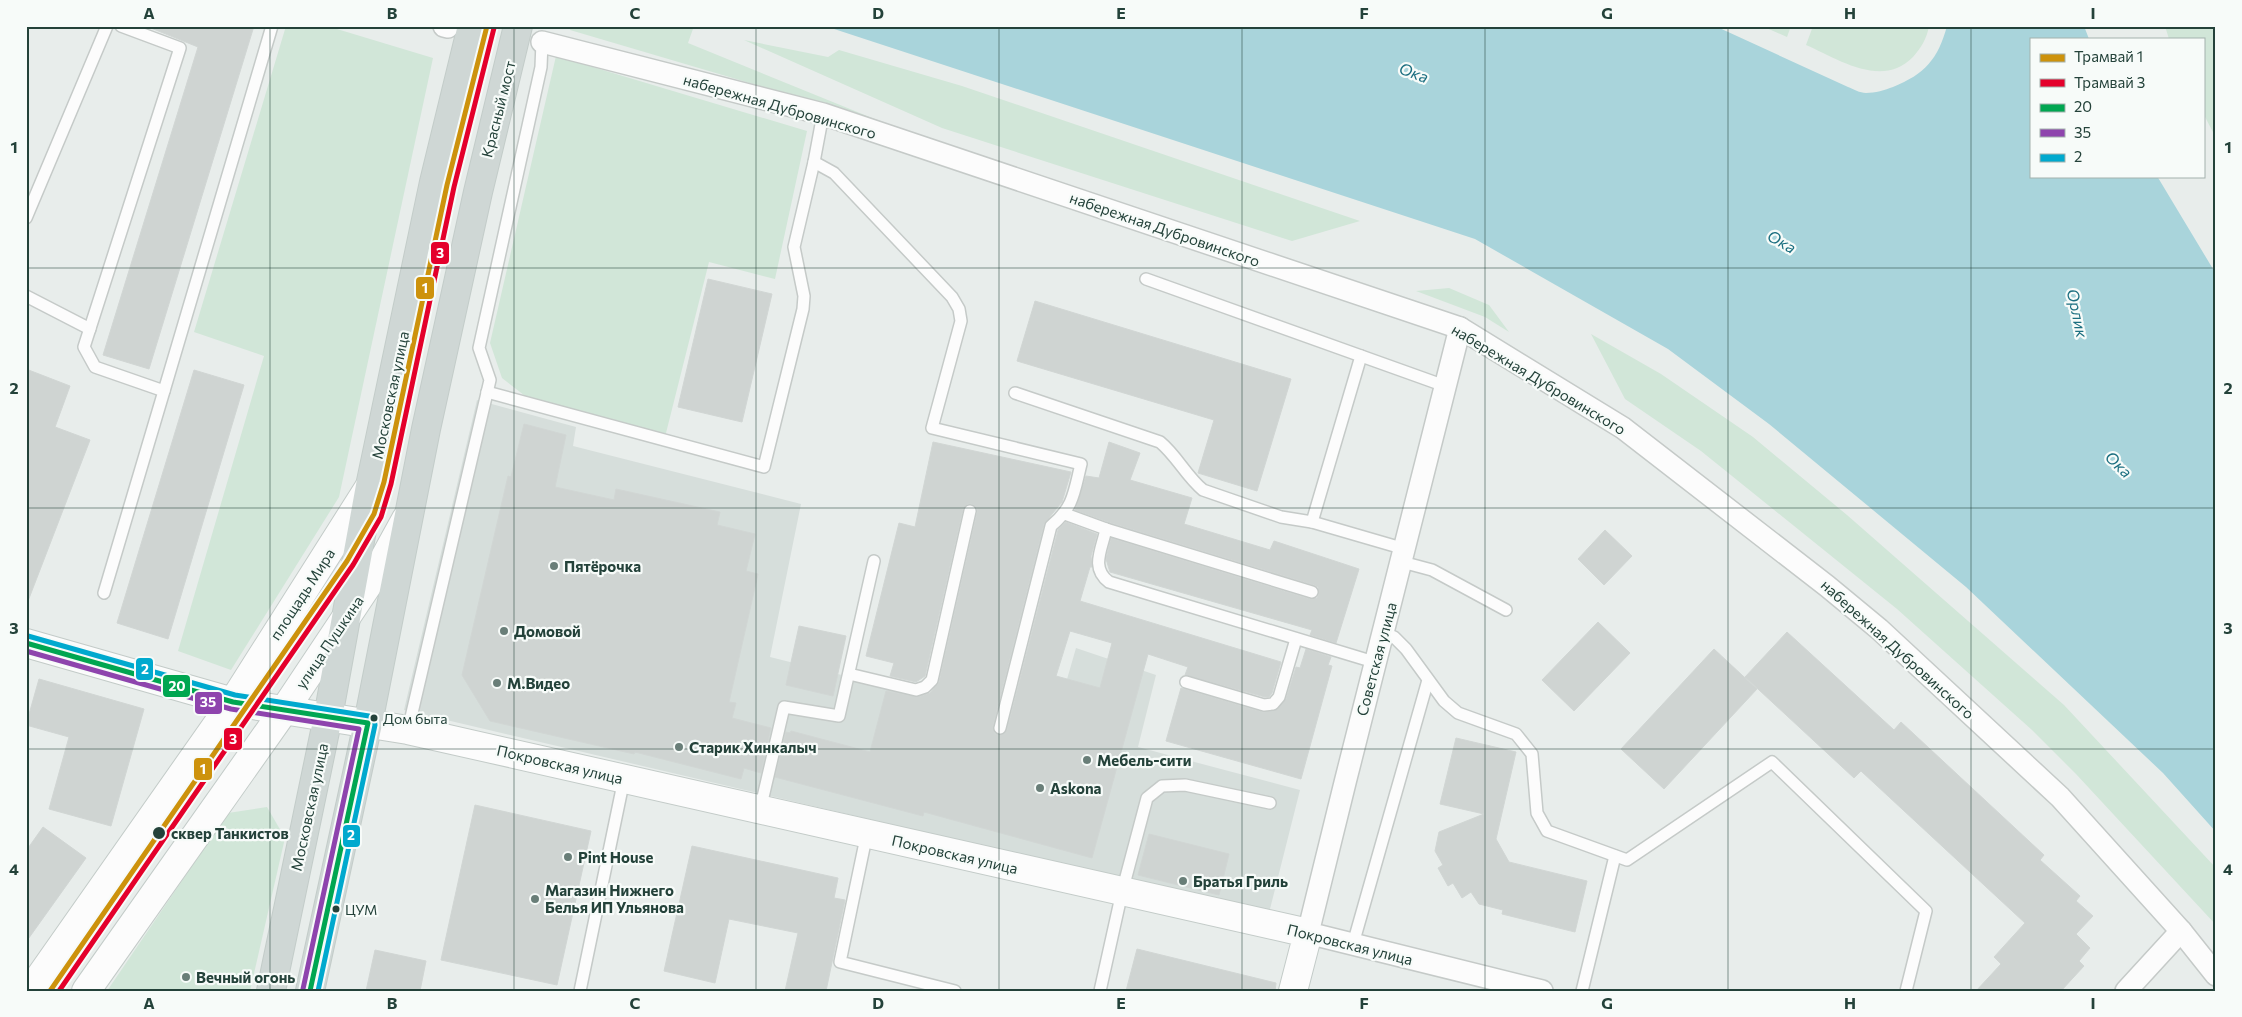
<svg xmlns="http://www.w3.org/2000/svg" width="2242" height="1017" font-family="Commissioner,sans-serif">
  <style>
    .built { fill: #d6dedb }
    .green { fill: #d1e6d8 }
    .water { fill: #a9d4db }
    .building { fill: #cfd4d2; stroke: #d1d6d4; fill-rule: evenodd }
    .lines { fill: none; stroke-linecap: round; stroke-linejoin: round }
    .lane-casing { stroke: #c5cac8; stroke-width: 14 }
    .street-casing { stroke: #c5cac8; stroke-width: 24 }
    .secondary-casing { stroke: #c3cbc8; stroke-width: 30 }
    .primary-casing { stroke: #c3ccc9; stroke-width: 30 }
    .lane { stroke: #fcfcfc; stroke-width: 11 }
    .street { stroke: #fcfcfc; stroke-width: 21 }
    .secondary { stroke: #fcfcfc; stroke-width: 28 }
    .primary { stroke: #cfd7d5; stroke-width: 28 }
    .bus-1-casing { stroke: #f7fbf9; stroke-width: 9 }
    .bus-2-casing { stroke: #f7fbf9; stroke-width: 9 }
    .bus-3-casing { stroke: #f7fbf9; stroke-width: 9 }
    .bus-1 { stroke: #00a651; stroke-width: 5 }
    .bus-2 { stroke: #8e44ad; stroke-width: 5 }
    .bus-3 { stroke: #00a9ce; stroke-width: 5 }
    .tram-1-casing { stroke: #f7fbf9; stroke-width: 9 }
    .tram-2-casing { stroke: #f7fbf9; stroke-width: 9 }
    .tram-1 { stroke: #cd920c; stroke-width: 5 }
    .tram-2 { stroke: #e4002b; stroke-width: 5 }
    .grid { fill: none; stroke: #24423a; stroke-width: 1; stroke-opacity: 0.55 }
    .poi-dot { fill: #697e78; stroke: #f7fbf9; stroke-width: 2 }
    .bus-dot { fill: #24423a; stroke: #f7fbf9; stroke-width: 2 }
    .labels { text-anchor: middle; dominant-baseline: central; stroke-width: 4.5; stroke-linejoin: round; paint-order: stroke }
    .bus-label { font-size: 14px; fill: #24423a; stroke: #f7fbf9; text-anchor: start }
    .street-label { font-size: 15px; fill: #24423a; stroke: #f7fbf9 }
    .poi-label { font-size: 15px; font-weight: bold; fill: #24423a; stroke: #f7fbf9; text-anchor: start }
    .stop-label { font-size: 15px; font-weight: bold; fill: #24423a; stroke: #f7fbf9; text-anchor: start }
    .water-label { font-size: 16px; font-style: italic; fill: #1c6f80; stroke: #f7fbf9 }
    .line-badge { stroke: #f7fbf9; stroke-width: 2 }
    .badge-label { font-size: 14px; text-anchor: middle; font-weight: bold; fill: #fff }
    .neatline { fill: none; stroke: #24423a; stroke-width: 2 }
    .grid-label { font-size: 16px; text-anchor: middle; font-weight: bold; fill: #24423a }
  </style>
  <rect width="100%" height="100%" fill="#e8edeb"/>
  <path class="built" d="M 477,400 L 576,427 L 573,446 L 801,504 L 770,657 L 1053,728 L 1076,648 L 1156,675 L 1138,747 L 1300,790 L 1269,913 L 404,710 Z"/>
  <g class="green">
    <path d="M 286,26 L 327,26 L 433,58 L 339,497 L 231,670 L 178,651 L 264,356 L 194,332 Z"/>
    <path d="M 571,26 L 694,26 L 688,43 L 882,122 L 570,30 Z"/>
    <path d="M 1762,26 L 1791,26 L 1787,37 Z"/>
    <path d="M 1813,26 L 1929,26 C 1927,38 1921,48 1913,57 C 1882,89 1838,59 1806,45 Z"/>
    <path d="M 2165,26 L 2216,26 L 2216,138 L 2203,113 L 2203,39 L 2169,39 Z"/>
    <path d="M 744,40 L 828,57 L 839,50 L 962,86 L 1360,221 L 1292,241 L 942,128 Z"/>
    <path d="M 556,56 L 807,131 L 775,279 L 709,262 L 665,437 L 529,399 L 502,378 L 490,343 Z"/>
    <path d="M 1449,288 L 1489,305 L 1509,332 L 1485,317 L 1416,291 Z"/>
    <path d="M 1591,334 L 1661,374 L 1753,437 L 1847,515 L 2064,705 L 2216,868 L 2216,925 L 2076,774 L 2032,730 L 1897,609 L 1701,451 L 1625,399 Z"/>
    <path d="M 267,807 L 285,838 L 250,991 L 107,991 L 228,813 Z"/>
  </g>
  <path class="water" d="M 825,26 L 1715,26 L 1848,87 C 1853,89 1860,93 1866,93 C 1875,93 1885,90 1893,87 C 1925,74 1938,59 1947,26 L 2084,26 L 2089,39 L 2031,39 L 2031,176 L 2157,176 L 2216,274 L 2216,832 L 2163,773 L 1966,587 L 1769,424 L 1668,349 L 1475,239 Z"/>
  <g class="building">
    <path d="M 146,26 L 254,26 L 149,369 L 103,355 L 198,47 Z"/>
    <path d="M 708,279 L 772,294 L 742,422 L 678,407 Z"/>
    <path d="M 1035,301 L 1291,379 L 1257,491 L 1198,473 L 1214,420 L 1017,361 Z"/>
    <path d="M 26,369 L 70,386 L 55,427 L 90,440 L 28,601 L 26,601 Z"/>
    <path d="M 194,370 L 244,385 L 168,639 L 117,623 Z"/>
    <path d="M 524,424 L 566,435 L 555,487 L 614,500 L 616,489 L 720,512 L 717,525 L 755,534 L 746,571 L 758,574 L 729,702 L 736,703 L 732,718 L 771,728 L 761,773 L 744,768 L 741,779 L 635,752 L 634,754 L 490,721 L 462,675 L 508,476 L 511,477 Z"/>
    <path d="M 933,442 L 1071,472 L 1062,502 L 1044,524 L 993,726 L 995,734 L 1002,735 L 1007,730 L 1058,530 L 1066,522 L 1097,534 L 1091,556 L 1092,567 L 1090,567 L 1080,601 L 1281,662 L 1272,693 L 1269,697 L 1265,697 L 1185,675 L 1188,667 L 1148,654 L 1092,858 L 924,812 L 923,816 L 775,777 L 786,732 L 790,733 L 791,731 L 870,752 L 886,691 L 918,697 L 930,693 L 939,682 L 977,513 L 977,508 L 972,504 L 967,504 L 963,509 L 925,676 L 916,682 L 890,676 L 894,663 L 866,656 L 899,523 L 915,527 ZM 1070,631 L 1112,643 L 1100,688 L 1056,676 Z"/>
    <path d="M 1109,442 L 1140,453 L 1130,480 L 1192,498 L 1184,524 L 1270,550 L 1274,541 L 1359,569 L 1336,643 L 1310,635 L 1312,630 L 1110,572 L 1106,559 L 1111,538 L 1310,599 L 1317,598 L 1319,594 L 1318,587 L 1314,585 L 1108,522 L 1075,510 L 1086,476 L 1099,478 Z"/>
    <path d="M 1605,530 L 1632,556 L 1604,585 L 1578,559 Z"/>
    <path d="M 1598,622 L 1630,653 L 1574,711 L 1542,680 Z"/>
    <path d="M 799,626 L 846,636 L 833,696 L 786,685 Z"/>
    <path d="M 1787,632 L 1894,730 L 1901,722 L 2044,855 L 2040,860 L 2080,896 L 2076,901 L 2093,916 L 2076,934 L 2090,948 L 2079,961 L 2084,966 L 2061,991 L 1976,991 L 2001,964 L 1994,957 L 2025,923 L 1861,771 L 1854,778 L 1745,677 Z"/>
    <path d="M 1306,649 L 1331,657 L 1328,665 L 1332,666 L 1301,779 L 1166,741 L 1181,688 L 1262,712 L 1274,711 L 1286,699 L 1296,667 L 1300,668 Z"/>
    <path d="M 1714,649 L 1757,689 L 1664,789 L 1621,749 Z"/>
    <path d="M 39,679 L 144,709 L 111,826 L 49,809 L 69,737 L 26,725 Z"/>
    <path d="M 1456,738 L 1516,752 L 1496,839 L 1509,862 L 1587,881 L 1575,932 L 1502,914 L 1503,910 L 1479,904 L 1471,892 L 1462,898 L 1453,883 L 1448,886 L 1438,868 L 1443,865 L 1435,851 L 1439,832 L 1484,814 L 1440,804 Z"/>
    <path d="M 475,805 L 591,831 L 557,985 L 441,960 Z"/>
    <path d="M 43,827 L 86,858 L 26,942 L 26,851 Z"/>
    <path d="M 1149,834 L 1229,854 L 1219,895 L 1138,875 Z"/>
    <path d="M 692,846 L 838,878 L 834,898 L 845,900 L 826,991 L 785,991 L 798,933 L 729,919 L 715,983 L 664,971 Z"/>
    <path d="M 1137,949 L 1276,983 L 1275,991 L 1126,991 Z"/>
    <path d="M 375,950 L 426,961 L 420,991 L 366,991 Z"/>
  </g>
  <g class="lines">
    <g class="lane-casing">
      <g id="lane">
        <path d="M 121,26 L 180,48 L 84,347 L 95,367 L 164,391 L 272,26"/>
        <path d="M 814,162 L 834,173 L 952,297 L 959,309 L 961,321 L 932,428 L 1081,464 C 1074,492 1074,507 1051,526 L 1000,728"/>
        <path d="M 26,218 L 107,26"/>
        <path d="M 1146,279 L 1445,386"/>
        <path d="M 26,296 L 90,329"/>
        <path d="M 487,392 L 764,467 L 803,309 L 804,296 L 794,247 L 814,162 L 823,114"/>
        <path d="M 1015,393 L 1160,442 C 1177,456 1186,476 1203,490 L 1281,517 L 1312,522 L 1405,549"/>
        <path d="M 1065,514 L 1106,529 L 1312,592"/>
        <path d="M 1312,522 L 1361,356"/>
        <path d="M 1106,529 C 1102,549 1090,568 1109,582 L 1374,662"/>
        <path d="M 1402,562 L 1432,570 L 1506,610"/>
        <path d="M 104,593 L 164,391"/>
        <path d="M 1383,632 L 1394,637 L 1406,649 L 1444,701 L 1458,713 L 1516,734 L 1532,754 L 1537,813 L 1547,831 L 1627,860 L 1772,762 L 1926,911 L 1906,991"/>
        <path d="M 849,674 L 916,690 L 925,687 L 932,680 L 970,511"/>
        <path d="M 1186,682 L 1264,705 L 1273,704 L 1279,697 L 1296,639"/>
        <path d="M 408,730 L 490,380 L 479,348 L 541,67 L 542,42"/>
        <path d="M 760,810 L 784,707 L 839,716 L 874,561"/>
        <path d="M 867,833 L 840,962 L 955,991"/>
        <path d="M 1353,944 L 1428,680"/>
        <path d="M 580,991 L 624,779"/>
        <path d="M 1100,991 L 1122,892 L 1147,798 L 1162,786 L 1185,785 L 1270,803"/>
        <path d="M 1582,991 L 1615,856"/>
      </g>
    </g>
    <g class="street-casing">
      <g id="street">
        <path d="M 444,26 L 448,27"/>
        <path d="M 542,42 L 823,114 L 1460,328 L 1623,428 L 1827,586 L 1879,629 L 2060,797 L 2181,931 L 2216,975"/>
        <path d="M 1460,328 C 1409,530 1357,731 1308,933 L 1542,991"/>
        <path d="M 2126,991 L 2181,931"/>
      </g>
    </g>
    <g class="secondary-casing">
      <g id="secondary">
        <path d="M 26,643 L 233,702 L 408,730 L 1308,933 L 1293,991"/>
        <path d="M 30,991 L 233,702 L 370,486"/>
        <path d="M 86,991 L 285,709 L 379,568 L 406,519"/>
      </g>
    </g>
    <g class="primary-casing">
      <g id="primary">
        <path d="M 271,991 L 328,717 L 370,486 L 434,182 L 472,26"/>
        <path d="M 310,991 L 368,723 L 426,429 L 478,192 L 518,26"/>
      </g>
    </g>
    <use href="#lane" class="lane"/>
    <use href="#street" class="street"/>
    <use href="#secondary" class="secondary"/>
    <use href="#primary" class="primary"/>
    <g class="bus-1-casing">
      <path id="bus-1" d="M 26,643 L 233,702 L 368,723 L 310,991"/>
    </g>
    <g class="bus-2-casing">
      <path id="bus-2" d="M 26,651 L 231,709 L 359,729 L 303,989"/>
    </g>
    <g class="bus-3-casing">
      <path id="bus-3" d="M 28,636 L 235,695 L 369,716 L 374,718 L 375,725 L 318,991"/>
    </g>
    <use href="#bus-1" class="bus-1"/>
    <use href="#bus-2" class="bus-2"/>
    <use href="#bus-3" class="bus-3"/>
    <g class="tram-1-casing">
      <path id="tram-1" d="M 50,991 L 347,561 L 374,514 L 384,482 L 447,185 L 487,26"/>
    </g>
    <g class="tram-2-casing">
      <path id="tram-2" d="M 59,991 L 353,565 L 381,517 L 391,484 L 454,187 L 494,28"/>
    </g>
    <use href="#tram-1" class="tram-1"/>
    <use href="#tram-2" class="tram-2"/>
  </g>
  <path class="grid" d="M 270,26 L 270,991M 514,26 L 514,991M 756,26 L 756,991M 999,26 L 999,991M 1242,26 L 1242,991M 1485,26 L 1485,991M 1728,26 L 1728,991M 1971,26 L 1971,991M 26,268 L 2216,268M 26,508 L 2216,508M 26,749 L 2216,749"/>
  <g class="poi-dot">
    <circle cx="554" cy="566" r="5"/>
    <circle cx="504" cy="631" r="5"/>
    <circle cx="497" cy="683" r="5"/>
    <circle cx="679" cy="747" r="5"/>
    <circle cx="1087" cy="760" r="5"/>
    <circle cx="1040" cy="788" r="5"/>
    <circle cx="568" cy="857" r="5"/>
    <circle cx="1183" cy="881" r="5"/>
    <circle cx="535" cy="899" r="5"/>
    <circle cx="186" cy="977" r="5"/>
  </g>
  <g class="bus-dot">
    <circle cx="374" cy="718" r="4.5"/>
    <circle cx="159" cy="833" r="7"/>
    <circle cx="336" cy="909" r="4.5"/>
  </g>
  <g class="labels">
    <g class="bus-label">
      <text x="383" y="718">Дом быта</text>
      <text x="345" y="909">ЦУМ</text>
    </g>
    <g class="street-label">
      <text transform="translate(780 106) rotate(16)">набережная Дубровинского</text>
      <text transform="translate(498 109) rotate(-76)">Красный мост</text>
      <text transform="translate(1165 229) rotate(19)">набережная Дубровинского</text>
      <text transform="translate(1539 379) rotate(31)">набережная Дубровинского</text>
      <text transform="translate(390 395) rotate(-78)">Московская улица</text>
      <text transform="translate(302 594) rotate(-57)">площадь Мира</text>
      <text transform="translate(329 642) rotate(-56)">улица Пушкина</text>
      <text transform="translate(1898 649) rotate(42)">набережная Дубровинского</text>
      <text transform="translate(1376 659) rotate(-75)">Советская улица</text>
      <text transform="translate(560 764) rotate(13)">Покровская улица</text>
      <text transform="translate(309 807) rotate(-78)">Московская улица</text>
      <text transform="translate(955 854) rotate(13)">Покровская улица</text>
      <text transform="translate(1350 944) rotate(14)">Покровская улица</text>
    </g>
    <g class="poi-label">
      <text x="564" y="566">Пятёрочка</text>
      <text x="514" y="631">Домовой</text>
      <text x="507" y="683">М.Видео</text>
      <text x="689" y="747">Старик Хинкалыч</text>
      <text x="1097" y="760">Мебель-сити</text>
      <text x="1050" y="788">Askona</text>
      <text x="578" y="857">Pint House</text>
      <text x="1193" y="881">Братья Гриль</text>
      <text x="545" y="890">Магазин Нижнего<tspan x="545" dy="17">Белья ИП Ульянова</tspan></text>
      <text x="196" y="977">Вечный огонь</text>
    </g>
    <g class="stop-label">
      <text x="171" y="833">сквер Танкистов</text>
    </g>
    <g class="water-label">
      <text transform="translate(1414 72) rotate(20)">Ока</text>
      <text transform="translate(1782 241) rotate(30)">Ока</text>
      <text transform="translate(2078 313) rotate(78)">Орлик</text>
      <text transform="translate(2119 464) rotate(44)">Ока</text>
    </g>
  </g>
  <g class="line-badge">
    <rect x="430" y="241" width="20" height="24" rx="5" fill="#e4002b"/>
    <rect x="415" y="276" width="20" height="24" rx="5" fill="#cd920c"/>
    <rect x="135" y="657" width="19" height="24" rx="5" fill="#00a9ce"/>
    <rect x="162" y="674" width="29" height="24" rx="5" fill="#00a651"/>
    <rect x="194" y="691" width="29" height="24" rx="5" fill="#8e44ad"/>
    <rect x="223" y="727" width="20" height="24" rx="5" fill="#e4002b"/>
    <rect x="193" y="757" width="20" height="24" rx="5" fill="#cd920c"/>
    <rect x="342" y="824" width="19" height="24" rx="5" fill="#00a9ce"/>
  </g>
  <g class="badge-label">
    <text x="440" y="258">3</text>
    <text x="425" y="293">1</text>
    <text x="145" y="674">2</text>
    <text x="177" y="691">20</text>
    <text x="208" y="707">35</text>
    <text x="233" y="744">3</text>
    <text x="203" y="774">1</text>
    <text x="351" y="840">2</text>
  </g>
  <rect width="2242" height="1017" fill="none" stroke="#f7fbf9" stroke-width="55"/>
  <rect x="2030" y="38" width="175" height="140" fill="#f7fbf9" stroke="#a3b1ad"/>
  <rect x="2040" y="54" width="25" height="8" fill="#cd920c" stroke="#a3b1ad"/>
  <text x="2074" y="62" font-size="15" fill="#24423a">Трамвай 1</text>
  <rect x="2040" y="79" width="25" height="8" fill="#e4002b" stroke="#a3b1ad"/>
  <text x="2074" y="88" font-size="15" fill="#24423a">Трамвай 3</text>
  <rect x="2040" y="104" width="25" height="8" fill="#00a651" stroke="#a3b1ad"/>
  <text x="2074" y="112" font-size="15" fill="#24423a">20</text>
  <rect x="2040" y="129" width="25" height="8" fill="#8e44ad" stroke="#a3b1ad"/>
  <text x="2074" y="138" font-size="15" fill="#24423a">35</text>
  <rect x="2040" y="154" width="25" height="8" fill="#00a9ce" stroke="#a3b1ad"/>
  <text x="2074" y="162" font-size="15" fill="#24423a">2</text>
  <rect x="28" y="28" width="2186" height="962" class="neatline"/>
  <g class="grid-label">
    <text x="149" y="19">A</text>
    <text x="392" y="19">B</text>
    <text x="635" y="19">C</text>
    <text x="878" y="19">D</text>
    <text x="1121" y="19">E</text>
    <text x="1364" y="19">F</text>
    <text x="1607" y="19">G</text>
    <text x="1850" y="19">H</text>
    <text x="2093" y="19">I</text>
    <text x="14" y="153">1</text>
    <text x="2228" y="153">1</text>
    <text x="14" y="394">2</text>
    <text x="2228" y="394">2</text>
    <text x="14" y="634">3</text>
    <text x="2228" y="634">3</text>
    <text x="14" y="875">4</text>
    <text x="2228" y="875">4</text>
    <text x="149" y="1009">A</text>
    <text x="392" y="1009">B</text>
    <text x="635" y="1009">C</text>
    <text x="878" y="1009">D</text>
    <text x="1121" y="1009">E</text>
    <text x="1364" y="1009">F</text>
    <text x="1607" y="1009">G</text>
    <text x="1850" y="1009">H</text>
    <text x="2093" y="1009">I</text>
  </g>
</svg>
